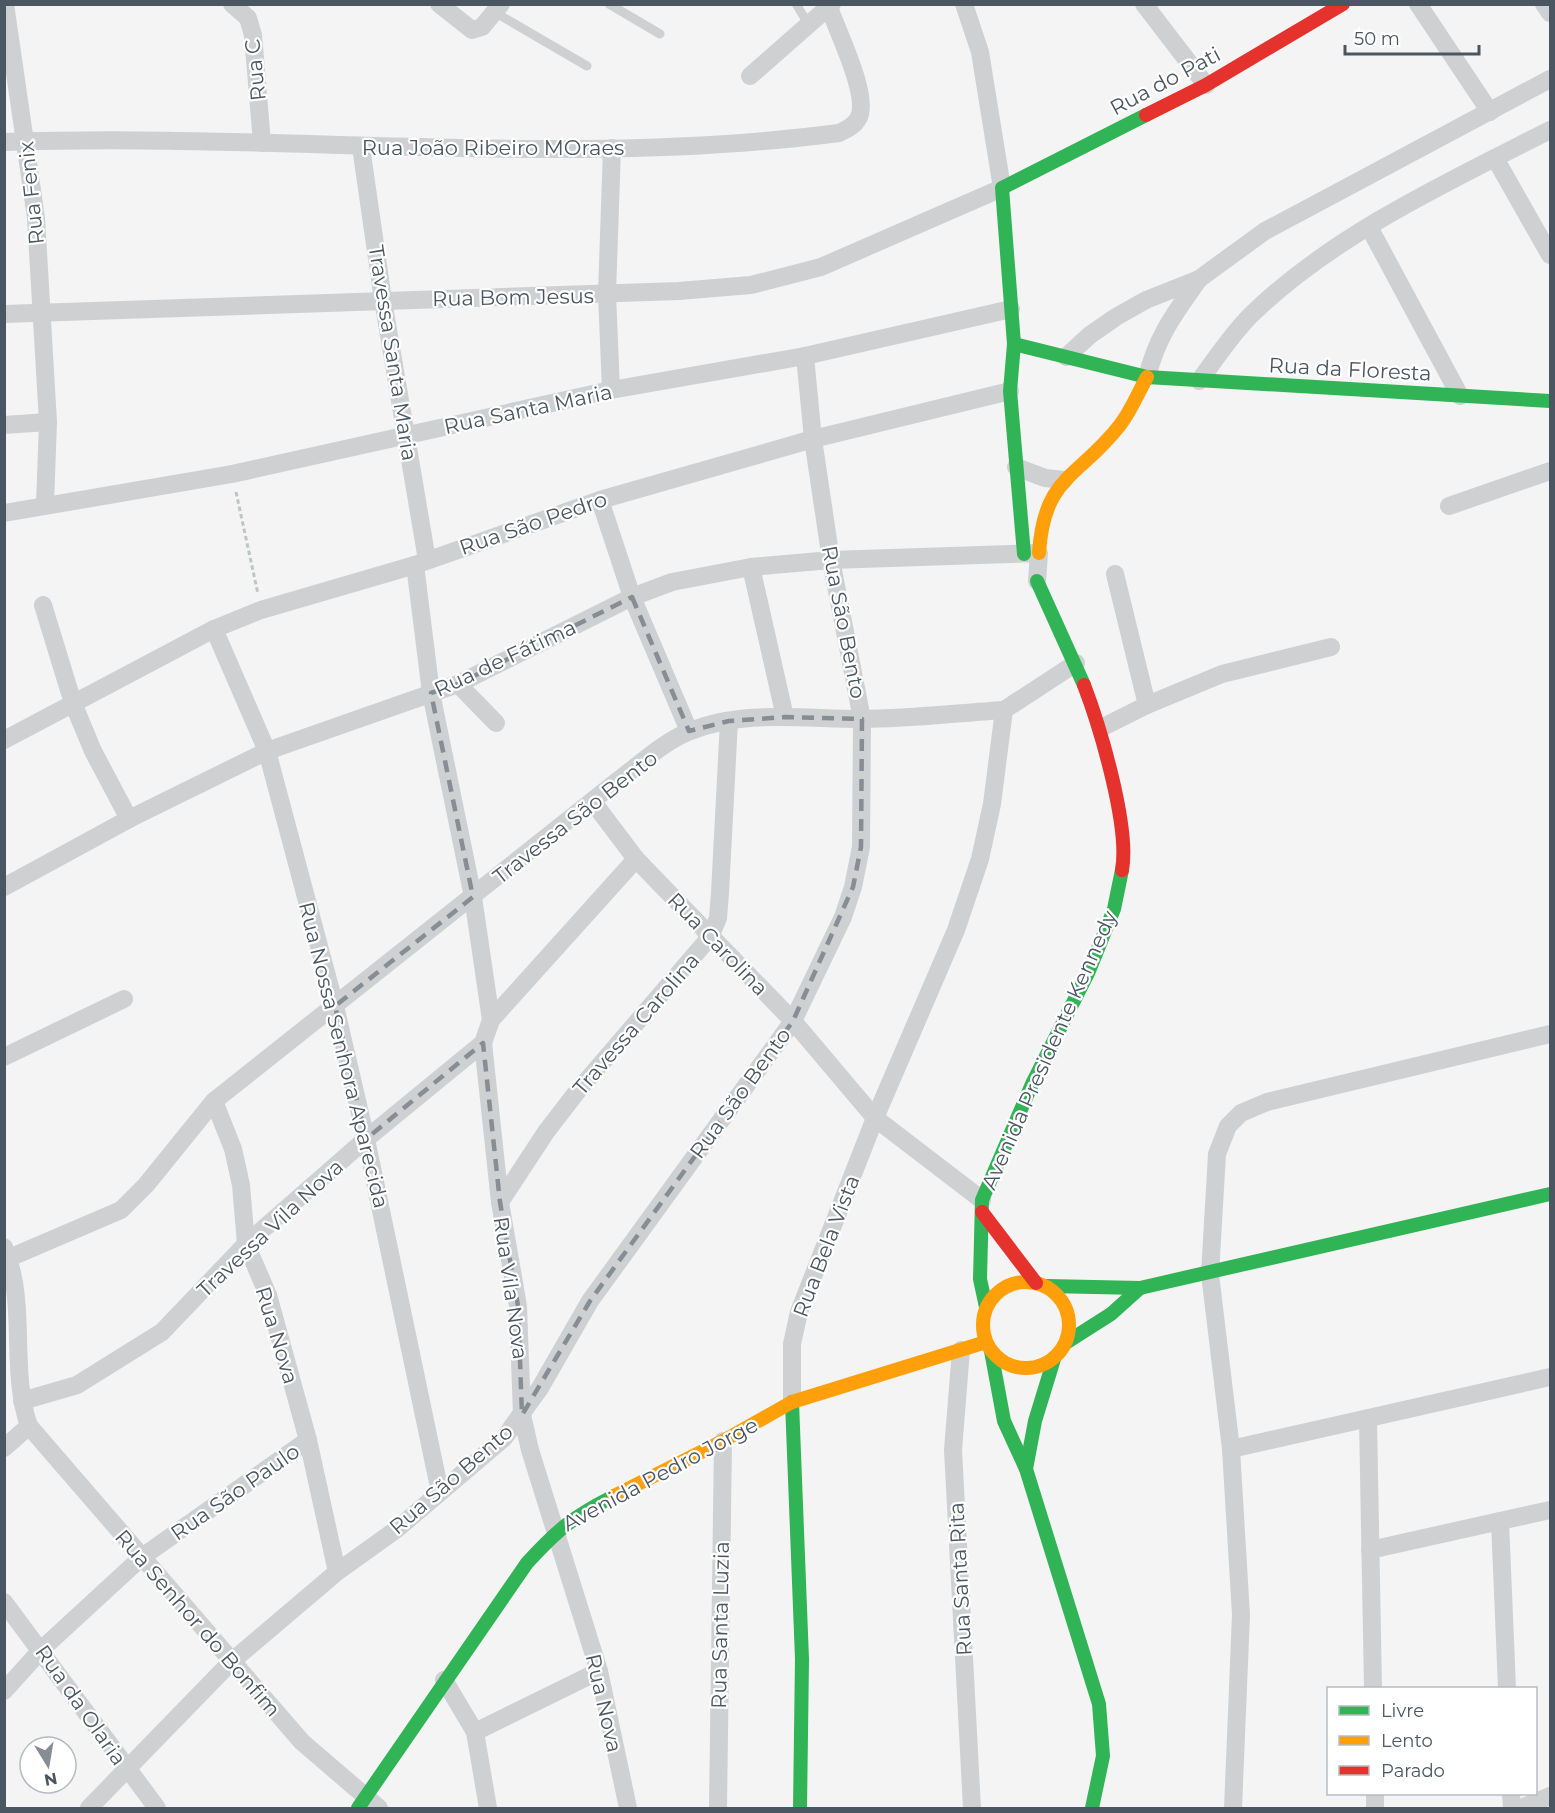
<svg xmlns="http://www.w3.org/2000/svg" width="1555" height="1813" font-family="Montserrat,sans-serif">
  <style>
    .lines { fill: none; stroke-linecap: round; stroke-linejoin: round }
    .path { stroke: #bcc7c4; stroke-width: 3; stroke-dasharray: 4.5 3; stroke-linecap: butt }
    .lane { stroke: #ced0d2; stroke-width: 9 }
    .street { stroke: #ced0d2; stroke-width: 18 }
    .fast { stroke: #30b455; stroke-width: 14 }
    .slow { stroke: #ff9f0a; stroke-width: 14 }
    .jam { stroke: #e5322d; stroke-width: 14 }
    .marked { fill: none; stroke: #868d94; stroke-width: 4.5; stroke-dasharray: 12 8; stroke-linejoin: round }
    .labels { text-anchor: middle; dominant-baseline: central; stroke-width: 4.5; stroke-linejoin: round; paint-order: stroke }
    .street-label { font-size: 21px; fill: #4a5661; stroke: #fff }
  </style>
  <rect width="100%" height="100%" fill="#f4f4f4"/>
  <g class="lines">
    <path class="path" d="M 236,492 L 258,594"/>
    <g class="lane">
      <path d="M 609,4 L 660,34"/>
      <path d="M 796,4 L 809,25"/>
      <path d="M 496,13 L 587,66"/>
    </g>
    <g class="street">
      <path d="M 5,4 L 36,218 L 48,422 L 45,504"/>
      <path d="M 232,4 L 248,18 L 253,35 L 262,143"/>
      <path d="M 439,4 L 472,30 L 482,27 L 501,4"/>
      <path d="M 1144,4 L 1206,85"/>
      <path d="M 1418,4 L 1490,112"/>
      <path d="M 1544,4 L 1550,13"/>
      <path d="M 750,76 L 832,4"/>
      <path d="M 4,142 C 282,132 563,169 839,133 C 846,130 854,126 858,119 C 871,98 837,31 829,7"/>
      <path d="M 361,147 L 383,300 L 427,560"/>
      <path d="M 1495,158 L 1550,255"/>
      <path d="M 1369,227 L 1460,396"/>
      <path d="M 4,314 L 679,291 L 751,285 L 821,267 L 1002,188 L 980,52 L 964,4"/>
      <path d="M 1066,357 L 1090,335 L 1116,317 L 1146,300 L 1199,279 L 1265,231 L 1550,79"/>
      <path d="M 1147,377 C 1157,336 1175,313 1199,279"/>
      <path d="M 1199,381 C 1216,359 1232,333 1253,313 C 1335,234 1450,181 1550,130"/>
      <path d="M 611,390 L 607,294 L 612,148"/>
      <path d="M 4,425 L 48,422"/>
      <path d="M 1016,467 L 1045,478 L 1064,480"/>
      <path d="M 600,500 L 632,597 L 689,731"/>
      <path d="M 1449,506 L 1550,471"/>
      <path d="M 4,513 L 232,474 L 611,390 L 805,356 L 1011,309"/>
      <path d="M 415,565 L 431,693 L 473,897 L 491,1020"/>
      <path d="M 751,567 L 785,717"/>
      <path d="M 43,605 L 73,703 L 93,751 L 129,819"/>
      <path d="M 214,629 L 267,751 L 335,1006 L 366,1139 L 440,1492"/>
      <path d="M 458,684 L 496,723"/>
      <path d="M 1147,705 L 1222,674 L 1331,647"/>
      <path d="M 1004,710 L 1076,663"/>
      <path d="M 1101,728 L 1147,705 L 1115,574"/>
      <path d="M 4,740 L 214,629 L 261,610 L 415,565 L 600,500 L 813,439 L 1010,391"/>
      <path d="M 593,802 L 636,859 L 793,1021 L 875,1118 L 982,1200"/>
      <path d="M 4,887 L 129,819 L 267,751 L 458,684 L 632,597 L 672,582 L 751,567 L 831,560 L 1039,553 L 1037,581"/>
      <path d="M 483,1043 L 500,1202 L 518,1306 L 522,1415 L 530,1450 L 599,1671 L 628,1808"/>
      <path d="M 4,1057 L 124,999"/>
      <path d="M 214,1101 L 233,1149 L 241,1185 L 246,1244 L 268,1295 L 308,1440 L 337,1572"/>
      <path d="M 500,1202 L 546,1132 L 576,1093 L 710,937 L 718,918 L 720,893 L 729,721"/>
      <path d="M 4,1247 C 28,1304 9,1369 29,1426 L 302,1742 L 379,1808"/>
      <path d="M 9,1258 L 121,1210 L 146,1185 L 214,1101 L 616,782 C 639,765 662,743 688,732 C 741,709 805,719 861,719 C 909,719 957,713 1004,710"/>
      <path d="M 961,1350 L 953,1450 L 972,1808"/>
      <path d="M 22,1401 L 77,1385 L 162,1332 L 246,1244 L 366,1139 L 483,1043 L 491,1020 L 636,859"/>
      <path d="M 792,1402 L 792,1344 L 799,1312 L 875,1118 L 956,930 L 980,859 L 992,804 L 1004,710"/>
      <path d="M 1368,1419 L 1373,1688"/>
      <path d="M 4,1448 L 29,1426"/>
      <path d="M 1231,1449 L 1550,1377"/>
      <path d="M 1500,1521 L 1507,1688"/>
      <path d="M 1370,1550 L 1550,1510"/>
      <path d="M 4,1602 L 157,1808"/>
      <path d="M 444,1680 L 475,1732 L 488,1808"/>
      <path d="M 4,1691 L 42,1649 L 142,1557 L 308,1440"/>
      <path d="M 475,1732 L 599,1671"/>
      <path d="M 1375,1794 L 1375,1808"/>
      <path d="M 1511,1794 L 1512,1808"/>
      <path d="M 89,1808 L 231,1662 L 337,1572 L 397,1529 L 504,1438 L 540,1388 L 590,1301 L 793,1021 L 843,917 L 853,887 L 861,847 L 862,719 L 831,560 L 813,439 L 805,356"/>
      <path d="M 718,1808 L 723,1441"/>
      <path d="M 1233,1808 L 1241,1615 L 1231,1449 L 1210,1274 L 1217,1154 L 1228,1126 L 1241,1113 L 1267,1102 L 1550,1034"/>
      <path d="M 1521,1808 L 1550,1796"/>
    </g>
    <g class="fast">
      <path d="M 1014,344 L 1147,377 L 1550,401"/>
      <path d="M 1024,554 L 1010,391 L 1014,344 L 1002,188 L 1146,115"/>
      <path d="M 1037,581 L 1084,685"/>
      <path d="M 1047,1286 L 1140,1288 L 1550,1194"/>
      <path d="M 986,1307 L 980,1279 L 982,1200 L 1032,1084 L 1089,971 L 1114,909 L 1122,870"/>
      <path d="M 1067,1342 L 1111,1314 L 1140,1288"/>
      <path d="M 991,1351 L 1004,1421 L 1026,1469 L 1099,1704 L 1103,1756 L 1092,1808"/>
      <path d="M 792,1402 L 802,1659 L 800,1808"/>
      <path d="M 1026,1469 L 1035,1421 L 1054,1359"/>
      <path d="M 358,1808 L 527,1563 C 558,1529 573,1517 614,1496"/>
    </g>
    <g class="slow">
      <path d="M 1039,553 C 1044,475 1079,478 1120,425 C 1131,411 1138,393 1147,377"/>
      <circle cx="1026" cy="1325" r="43"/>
      <path d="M 614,1496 L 723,1441 L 792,1402 L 986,1342"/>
    </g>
    <g class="jam">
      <path d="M 1146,115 L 1206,85 L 1343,4"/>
      <path d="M 1084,685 C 1100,727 1130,827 1122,870"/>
      <path d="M 982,1212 L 1036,1283"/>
    </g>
  </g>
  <path class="marked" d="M 632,597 L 689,731 L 729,721 L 785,717 L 862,719 L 861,847 L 853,887 L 793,1021 L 590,1301 L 522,1415 L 518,1306 L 500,1202 L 483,1043 L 366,1139 L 335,1006 L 473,897 L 431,693 L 458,684 Z"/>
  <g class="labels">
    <g class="street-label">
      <text transform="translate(255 70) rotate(-96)">Rua C</text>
      <text transform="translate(1165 81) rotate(-28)">Rua do Pati</text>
      <text x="493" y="147">Rua João Ribeiro MOraes</text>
      <text transform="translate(31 193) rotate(-96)">Rua Fenix</text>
      <text transform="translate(513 297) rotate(-1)">Rua Bom Jesus</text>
      <text transform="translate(393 353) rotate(81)">Travessa Santa Maria</text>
      <text transform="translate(1350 369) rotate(3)">Rua da Floresta</text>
      <text transform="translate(528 409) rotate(-12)">Rua Santa Maria</text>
      <text transform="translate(533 523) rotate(-19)">Rua São Pedro</text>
      <text transform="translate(844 622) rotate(79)">Rua São Bento</text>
      <text transform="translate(505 658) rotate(-25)">Rua de Fátima</text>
      <text transform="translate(575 817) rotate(-38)">Travessa São Bento</text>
      <text transform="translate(718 944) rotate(46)">Rua Carolina</text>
      <text transform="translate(636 1024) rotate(-49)">Travessa Carolina</text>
      <text transform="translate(1049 1050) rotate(-66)">Avenida Presidente Kennedy</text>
      <text transform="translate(344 1055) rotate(76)">Rua Nossa Senhora Aparecida</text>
      <text transform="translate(740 1093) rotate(-54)">Rua São Bento</text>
      <text transform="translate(270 1228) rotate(-43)">Travessa Vila Nova</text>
      <text transform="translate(826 1246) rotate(-69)">Rua Bela Vista</text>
      <text transform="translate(511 1288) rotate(82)">Rua Vila Nova</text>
      <text transform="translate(277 1335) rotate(73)">Rua Nova</text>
      <text transform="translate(660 1474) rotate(-28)">Avenida Pedro Jorge</text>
      <text transform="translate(451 1479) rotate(-41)">Rua São Bento</text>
      <text transform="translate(235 1492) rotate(-35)">Rua São Paulo</text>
      <text transform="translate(960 1579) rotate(-93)">Rua Santa Rita</text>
      <text transform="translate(198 1623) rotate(49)">Rua Senhor do Bonfim</text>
      <text transform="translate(720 1625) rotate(-89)">Rua Santa Luzia</text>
      <text transform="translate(604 1703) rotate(77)">Rua Nova</text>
      <text transform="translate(81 1705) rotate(55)">Rua da Olaria</text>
    </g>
  </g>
  <rect width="1555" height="1813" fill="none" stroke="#4a5661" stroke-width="12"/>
  <rect x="1327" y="1687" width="210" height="108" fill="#ffffff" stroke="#b7bbc0" stroke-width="1.5"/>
  <rect x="1339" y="1706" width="30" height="9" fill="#30b455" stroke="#b7bbc0" stroke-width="1.5"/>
  <text x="1381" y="1717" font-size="18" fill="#4a5661">Livre</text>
  <rect x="1339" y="1736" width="30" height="9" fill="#ff9f0a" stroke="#b7bbc0" stroke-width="1.5"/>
  <text x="1381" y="1747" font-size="18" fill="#4a5661">Lento</text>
  <rect x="1339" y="1766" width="30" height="9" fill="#e5322d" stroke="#b7bbc0" stroke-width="1.5"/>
  <text x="1381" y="1777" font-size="18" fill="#4a5661">Parado</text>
  <g transform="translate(48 1765) rotate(169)"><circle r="28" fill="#ffffff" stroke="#b7bbc0" stroke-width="1.5"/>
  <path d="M0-4.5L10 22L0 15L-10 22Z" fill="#868d94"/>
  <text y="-9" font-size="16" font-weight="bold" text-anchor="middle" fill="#4a5661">N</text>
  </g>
  <path d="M1345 45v9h134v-9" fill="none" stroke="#4a5661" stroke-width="3"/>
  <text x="1354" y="45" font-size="18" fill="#4a5661" stroke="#ffffff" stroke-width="4.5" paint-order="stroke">50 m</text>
</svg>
